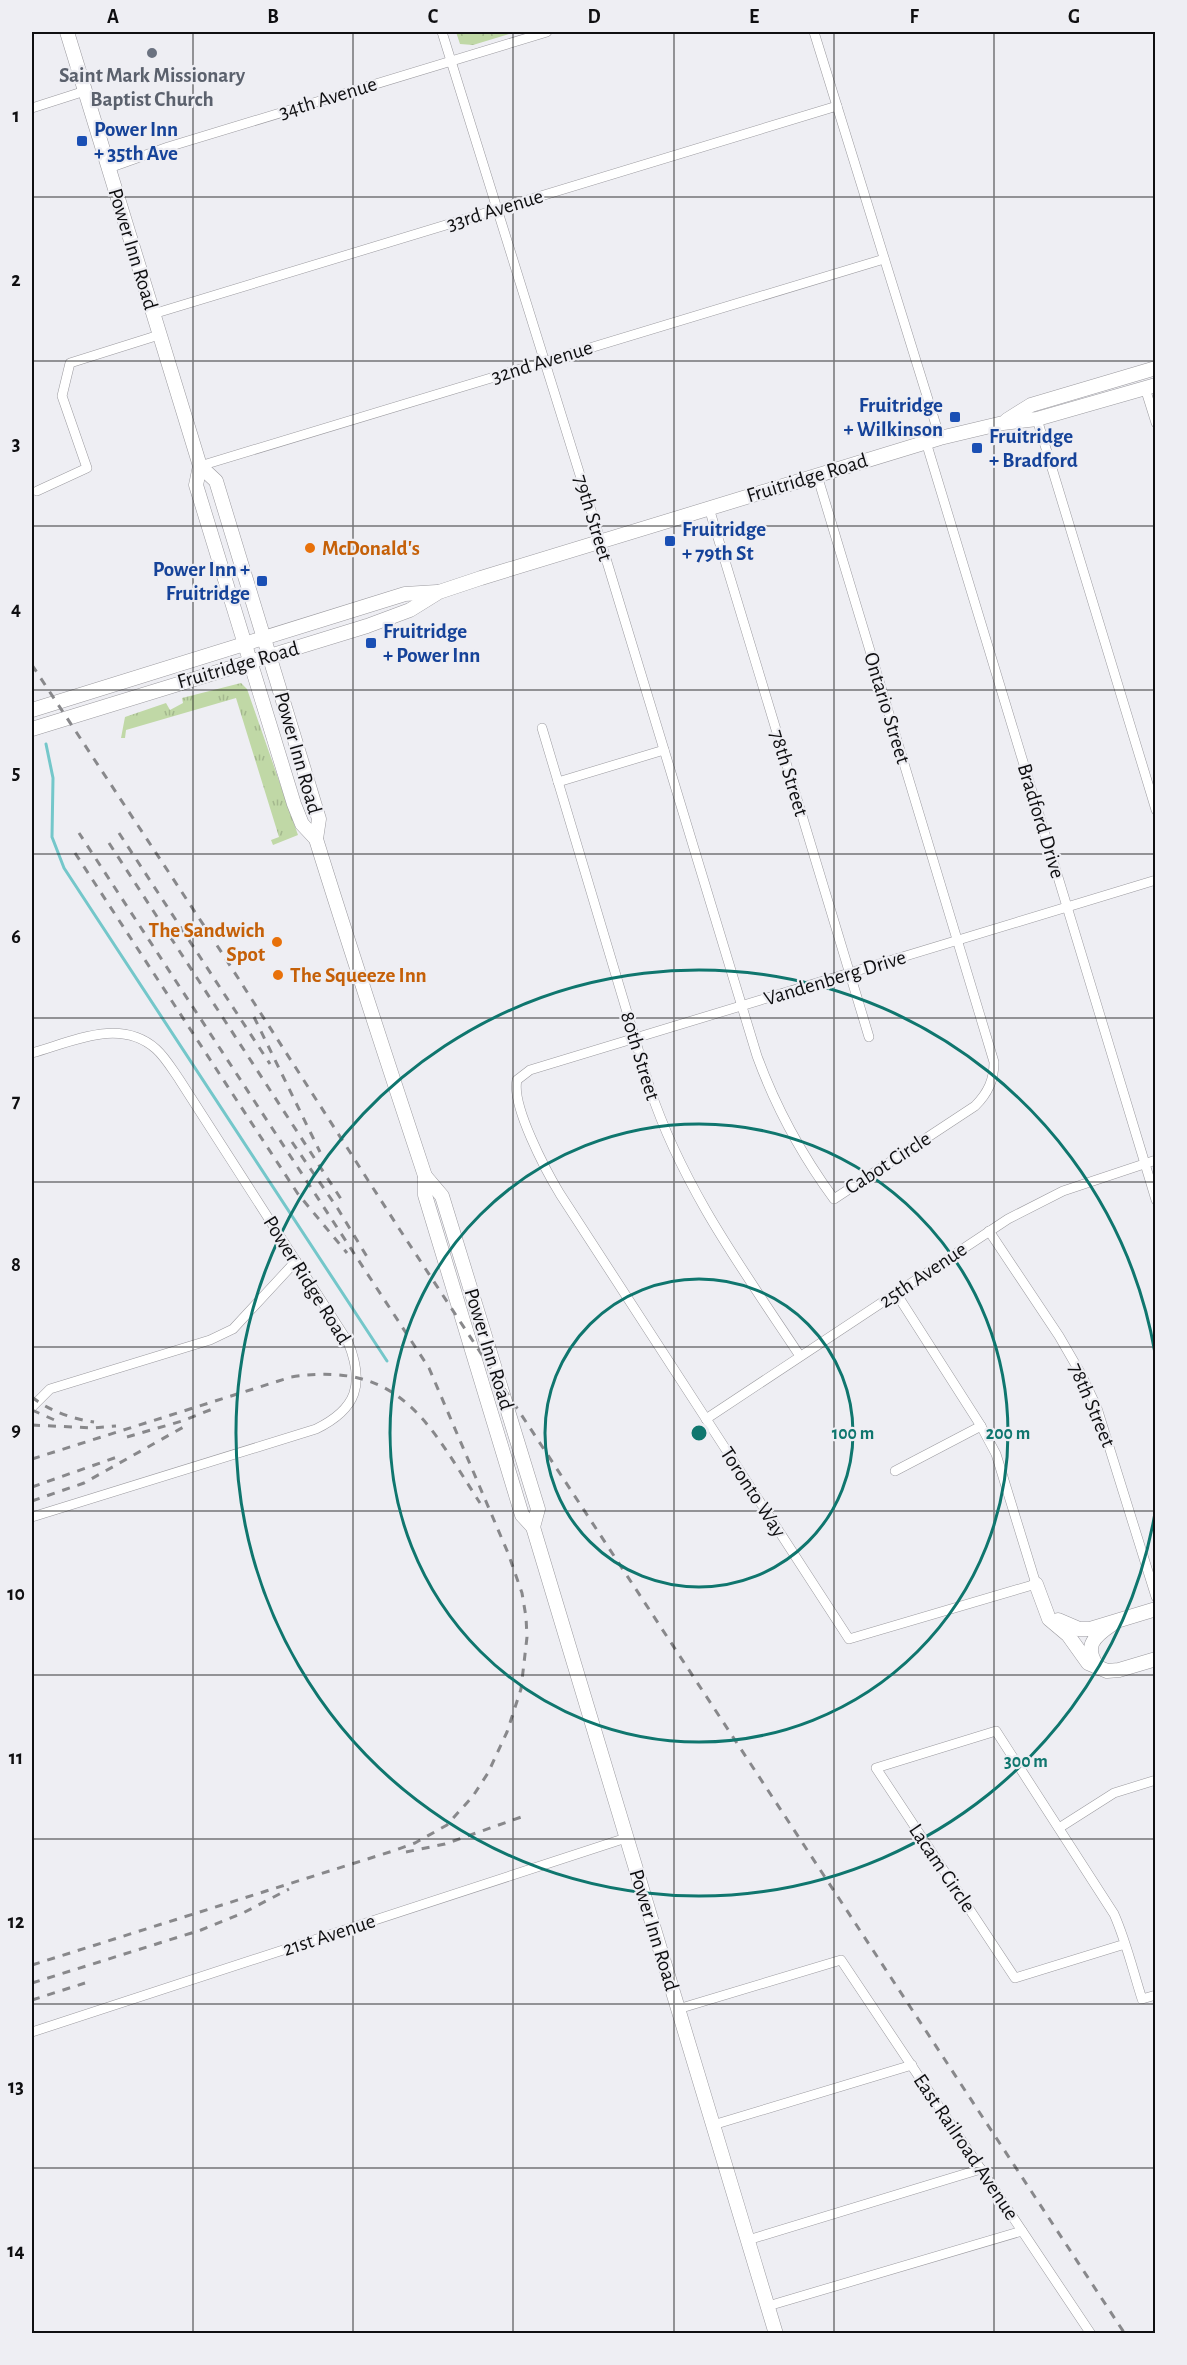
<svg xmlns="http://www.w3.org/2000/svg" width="1187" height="2365" font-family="'Alegreya Sans',sans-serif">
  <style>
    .grass { fill: url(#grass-tufts) }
    .park { fill: url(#park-crowns) }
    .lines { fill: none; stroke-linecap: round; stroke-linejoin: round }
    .stream { stroke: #74c7ca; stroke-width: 3 }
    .street-casing { stroke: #9b9a9f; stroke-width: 10 }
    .secondary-casing { stroke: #9b9a9f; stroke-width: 15 }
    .street { stroke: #fff; stroke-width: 9 }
    .secondary { stroke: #fff; stroke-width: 14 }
    .rail { stroke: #88888b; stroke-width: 3; stroke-dasharray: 8 8; stroke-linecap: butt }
    .grid { fill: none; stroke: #0f0f11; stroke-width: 1.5; stroke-opacity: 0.55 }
    .ring { fill: none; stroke: #0f766e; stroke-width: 3 }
    .worship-dot { fill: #6b7280; stroke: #eeeef3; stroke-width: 2 }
    .transit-dot { fill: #1a4fb4; stroke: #eeeef3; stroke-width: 2 }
    .food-dot { fill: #e8710a; stroke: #eeeef3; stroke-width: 2 }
    .labels { text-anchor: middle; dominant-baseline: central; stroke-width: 4.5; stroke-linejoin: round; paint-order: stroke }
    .worship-label { font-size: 21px; font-weight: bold; fill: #5b616d; stroke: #eeeef3 }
    .street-label { font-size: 21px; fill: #0f0f11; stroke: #eeeef3 }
    .transit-label { font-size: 21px; font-weight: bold; fill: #164399; stroke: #eeeef3; text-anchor: start }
    .food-label { font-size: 21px; font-weight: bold; fill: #c56008; stroke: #eeeef3; text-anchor: start }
    .centre { fill: #0f766e; stroke: #eeeef3; stroke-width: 3 }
    .ring-label { font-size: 18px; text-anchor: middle; font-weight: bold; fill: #0f766e; stroke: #eeeef3; stroke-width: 4.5; stroke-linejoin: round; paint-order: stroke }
    .neatline { fill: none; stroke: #0f0f11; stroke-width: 2 }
    .grid-label { font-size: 20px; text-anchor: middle; font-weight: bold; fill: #0f0f11 }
  </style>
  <defs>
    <pattern id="grass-tufts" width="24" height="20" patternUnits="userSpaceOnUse" patternTransform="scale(1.5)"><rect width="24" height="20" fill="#c0d8a6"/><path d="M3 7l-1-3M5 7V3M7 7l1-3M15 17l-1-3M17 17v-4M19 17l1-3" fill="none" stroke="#a4b88e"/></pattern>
    <pattern id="park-crowns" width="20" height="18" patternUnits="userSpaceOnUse" patternTransform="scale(1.5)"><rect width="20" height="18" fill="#c0d8a6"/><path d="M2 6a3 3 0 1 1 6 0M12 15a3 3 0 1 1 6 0" fill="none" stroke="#a4b88e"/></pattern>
  </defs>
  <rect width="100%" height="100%" fill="#eeeef3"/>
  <path class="grass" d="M 241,683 L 247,689 L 298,835 L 273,845 L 271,840 L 279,837 L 236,698 L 126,730 L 125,738 L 121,738 L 125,717 L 166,703 L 170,710 L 183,703 L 182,698 Z"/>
  <path class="park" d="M 456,32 L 516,32 L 473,45 L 460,44 Z"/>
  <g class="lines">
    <path class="stream" d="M 46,744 L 53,778 L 52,837 L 64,868 L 387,1361"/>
    <g class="street-casing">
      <g id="street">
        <path d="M 442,32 L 604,552 L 757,1056 C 776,1108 801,1154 834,1199 L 975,1106 C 988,1093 994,1080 994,1062 L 817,475"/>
        <path d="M 814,32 L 940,438"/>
        <path d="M 32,108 L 85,91"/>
        <path d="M 109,168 L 168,147 L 547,32"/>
        <path d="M 153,314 L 837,106"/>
        <path d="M 1145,388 L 1156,423"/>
        <path d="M 1037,419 L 1156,810"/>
        <path d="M 926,442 L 1156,1200"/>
        <path d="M 200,466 L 884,259"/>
        <path d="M 37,491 L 87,468 L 62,396 L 70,363 L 159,335"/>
        <path d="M 709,508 L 869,1037"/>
        <path d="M 542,728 L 650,1089 C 683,1188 743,1270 800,1356"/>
        <path d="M 558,782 L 664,750"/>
        <path d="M 32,1053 C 72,1042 120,1017 156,1049 C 165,1057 172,1069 179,1079 L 348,1342 C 365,1384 357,1409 316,1429 L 32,1517"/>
        <path d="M 989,1231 L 1059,1336 L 1081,1374 L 1097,1408 L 1156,1597"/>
        <path d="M 896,1293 L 981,1426 L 996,1454 L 1036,1584 L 849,1639 L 560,1194 C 546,1171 511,1105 517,1080 L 530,1070 L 1156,880"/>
        <path d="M 32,1407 L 50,1389 L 210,1340 L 233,1329 L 296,1261"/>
        <path d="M 706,1419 L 1008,1219 L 1063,1191 L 1156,1160"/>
        <path d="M 895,1471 L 981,1426"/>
        <path d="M 1059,1828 L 1114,1793 L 1156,1780"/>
        <path d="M 1125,1944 L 1015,1978 L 876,1768 L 996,1731 L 1114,1914 C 1126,1941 1133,1971 1142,1999 L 1156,1995"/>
        <path d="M 678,2009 L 841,1960 L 1091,2334"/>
        <path d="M 32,2032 L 626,1838"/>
        <path d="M 713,2125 L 912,2065"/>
        <path d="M 748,2240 L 981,2169"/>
        <path d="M 768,2306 L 1022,2231"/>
      </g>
    </g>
    <g class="secondary-casing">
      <g id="secondary">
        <path d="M 67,32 L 200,466 L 216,481 L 319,819 L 316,839"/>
        <path d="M 1007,420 L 1031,405 L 1156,368"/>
        <path d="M 200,466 L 196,485 L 294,804 L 302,824 L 316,839 C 351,952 388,1064 425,1176 L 425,1195 L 522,1515 L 533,1527 L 776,2334"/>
        <path d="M 32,710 L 405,594 L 437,592"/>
        <path d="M 32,729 L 367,626 L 410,610 L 439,592 L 481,578 L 940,438 L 1003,423 L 1037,419 L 1156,385"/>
        <path d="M 425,1176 L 442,1196 L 538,1509 L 533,1527"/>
        <path d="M 1036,1584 L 1049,1619 L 1068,1635 L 1088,1663 L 1107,1671 L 1119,1670 L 1156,1659"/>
        <path d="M 1058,1620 L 1079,1629 L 1090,1629 L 1156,1609"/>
        <path d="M 1098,1668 C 1084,1647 1092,1638 1111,1625"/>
      </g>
    </g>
    <use href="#street" class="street"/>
    <use href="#secondary" class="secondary"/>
    <g class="rail">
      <path d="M 32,665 L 222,953 L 400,1230 L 1125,2334"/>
      <path d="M 119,833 L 270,1064"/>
      <path d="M 109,843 L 343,1202"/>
      <path d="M 75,853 L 298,1194 L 347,1253"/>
      <path d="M 254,1017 L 320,1152"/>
      <path d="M 292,1142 L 338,1209 L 369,1260"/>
      <path d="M 32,1397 C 49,1411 73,1419 94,1422"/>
      <path d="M 32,1410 L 59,1422"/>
      <path d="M 32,1425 L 93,1428 L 116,1426"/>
      <path d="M 127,1437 L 182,1421 L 215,1408"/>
      <path d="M 32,1459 L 291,1377 C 401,1360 429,1424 480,1503"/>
      <path d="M 32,1487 L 120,1456"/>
      <path d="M 32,1501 L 84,1483 L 187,1425"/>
      <path d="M 406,1852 L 445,1844 L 527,1815"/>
      <path d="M 32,1965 L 396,1850 L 415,1843 L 447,1825 L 473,1796 L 488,1773 L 507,1732 L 521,1689 L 527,1637 L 526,1617 L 522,1593 L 508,1553 L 429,1368 L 79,833"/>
      <path d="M 32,1983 L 201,1930 L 243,1913 L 289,1889"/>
      <path d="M 32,2000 L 85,1983"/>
    </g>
  </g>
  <path class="grid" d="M 193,32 L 193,2334M 353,32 L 353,2334M 513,32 L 513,2334M 674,32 L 674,2334M 834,32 L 834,2334M 994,32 L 994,2334M 32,197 L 1156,197M 32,361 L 1156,361M 32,526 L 1156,526M 32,690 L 1156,690M 32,854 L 1156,854M 32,1018 L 1156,1018M 32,1182 L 1156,1182M 32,1347 L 1156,1347M 32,1511 L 1156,1511M 32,1675 L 1156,1675M 32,1839 L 1156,1839M 32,2004 L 1156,2004M 32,2168 L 1156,2168"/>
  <g class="ring">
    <circle cx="699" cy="1433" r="154"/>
    <circle cx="699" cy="1433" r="309"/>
    <path d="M1155 1513A463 463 0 1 1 1155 1353"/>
  </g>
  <circle class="worship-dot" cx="152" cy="53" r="6"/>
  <g class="transit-dot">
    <rect x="76" y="135" width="12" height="12" rx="3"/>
    <rect x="949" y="411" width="12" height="12" rx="3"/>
    <rect x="971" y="442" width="12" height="12" rx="3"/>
    <rect x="664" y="535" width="12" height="12" rx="3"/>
    <rect x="256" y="575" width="12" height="12" rx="3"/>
    <rect x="365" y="637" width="12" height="12" rx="3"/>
  </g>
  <g class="food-dot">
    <circle cx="310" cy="548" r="6"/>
    <circle cx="277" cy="942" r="6"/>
    <circle cx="278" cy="975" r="6"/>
  </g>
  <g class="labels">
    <g class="worship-label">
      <text x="152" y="75">Saint Mark Missionary<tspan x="152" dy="24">Baptist Church</tspan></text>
    </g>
    <g class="street-label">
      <text transform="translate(328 98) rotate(-17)">34th Avenue</text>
      <text transform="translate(495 210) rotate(-17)">33rd Avenue</text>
      <text transform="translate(133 249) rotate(73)">Power Inn Road</text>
      <text transform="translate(542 362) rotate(-17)">32nd Avenue</text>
      <text transform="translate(807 478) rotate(-17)">Fruitridge Road</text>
      <text transform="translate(593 518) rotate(73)">79th Street</text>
      <text transform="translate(238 665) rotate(-16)">Fruitridge Road</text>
      <text transform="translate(887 708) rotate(73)">Ontario Street</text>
      <text transform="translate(298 753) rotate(74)">Power Inn Road</text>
      <text transform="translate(789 773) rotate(73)">78th Street</text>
      <text transform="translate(1041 821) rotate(73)">Bradford Drive</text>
      <text transform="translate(835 978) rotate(-17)">Vandenberg Drive</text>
      <text transform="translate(640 1056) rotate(73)">80th Street</text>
      <text transform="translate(888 1163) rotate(-33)">Cabot Circle</text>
      <text transform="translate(923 1275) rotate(-34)">25th Avenue</text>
      <text transform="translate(307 1280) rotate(58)">Power Ridge Road</text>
      <text transform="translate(489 1349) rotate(73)">Power Inn Road</text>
      <text transform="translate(1092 1405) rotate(67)">78th Street</text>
      <text transform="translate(753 1492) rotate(57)">Toronto Way</text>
      <text transform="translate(942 1868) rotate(56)">Lacam Circle</text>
      <text transform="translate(654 1930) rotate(73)">Power Inn Road</text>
      <text transform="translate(329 1935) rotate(-18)">21st Avenue</text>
      <text transform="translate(966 2147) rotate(56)">East Railroad Avenue</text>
    </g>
    <g class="transit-label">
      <text x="94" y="129">Power Inn<tspan x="94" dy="24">+ 35th Ave</tspan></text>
      <text x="943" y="405" text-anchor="end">Fruitridge<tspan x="943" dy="24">+ Wilkinson</tspan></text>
      <text x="989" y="436">Fruitridge<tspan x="989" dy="24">+ Bradford</tspan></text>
      <text x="682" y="529">Fruitridge<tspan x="682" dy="24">+ 79th St</tspan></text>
      <text x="250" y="569" text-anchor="end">Power Inn +<tspan x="250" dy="24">Fruitridge</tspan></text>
      <text x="383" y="631">Fruitridge<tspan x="383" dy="24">+ Power Inn</tspan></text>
    </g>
    <g class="food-label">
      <text x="322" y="548">McDonald's</text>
      <text x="265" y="930" text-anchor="end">The Sandwich<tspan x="265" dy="24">Spot</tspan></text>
      <text x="290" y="975">The Squeeze Inn</text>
    </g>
  </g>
  <circle cx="699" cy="1433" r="9" class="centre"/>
  <g class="ring-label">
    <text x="853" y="1439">100 m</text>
    <text x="1008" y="1439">200 m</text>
    <text x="1026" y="1767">300 m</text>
  </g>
  <rect width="1187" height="2365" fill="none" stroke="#eeeef3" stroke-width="66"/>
  <rect x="33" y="33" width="1121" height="2299" class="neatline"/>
  <g class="grid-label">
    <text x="113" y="23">A</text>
    <text x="273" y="23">B</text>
    <text x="433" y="23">C</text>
    <text x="594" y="23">D</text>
    <text x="754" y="23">E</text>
    <text x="914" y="23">F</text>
    <text x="1074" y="23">G</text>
    <text x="16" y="122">1</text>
    <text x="16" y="286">2</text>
    <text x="16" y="450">3</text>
    <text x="16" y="615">4</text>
    <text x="16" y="779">5</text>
    <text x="16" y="943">6</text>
    <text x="16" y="1107">7</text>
    <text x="16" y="1271">8</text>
    <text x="16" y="1436">9</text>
    <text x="16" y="1600">10</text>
    <text x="16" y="1764">11</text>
    <text x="16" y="1928">12</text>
    <text x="16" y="2093">13</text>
    <text x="16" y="2257">14</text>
  </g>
</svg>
